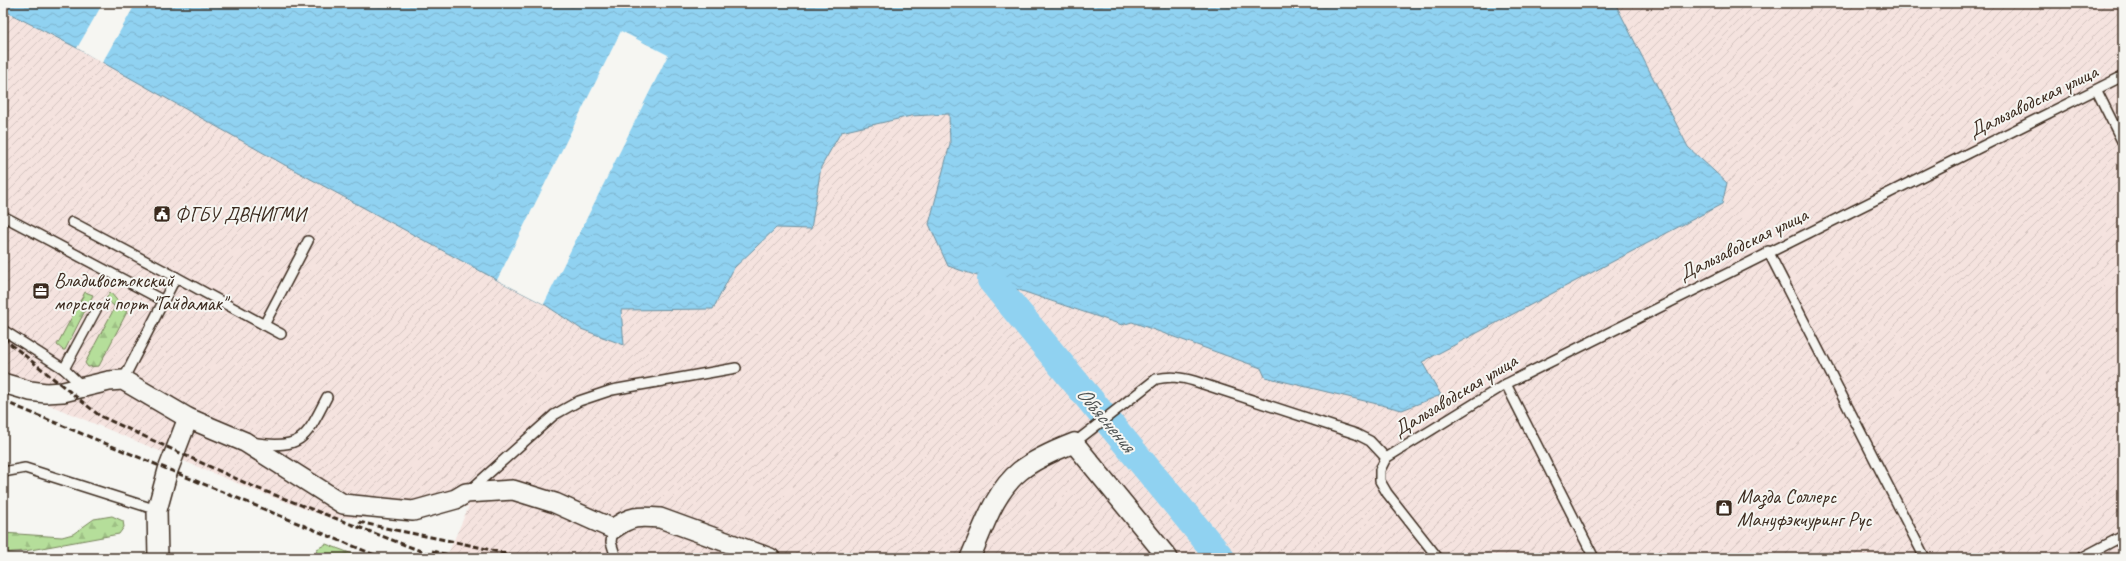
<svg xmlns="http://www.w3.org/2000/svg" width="2126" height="561" font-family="Caveat,sans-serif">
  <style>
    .industrial { fill: url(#industrial-furrows) }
    .forest { fill: url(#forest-firs); stroke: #78845c }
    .water { fill: url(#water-waves); stroke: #6e8f9d }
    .pier { fill: #f6f6f2 }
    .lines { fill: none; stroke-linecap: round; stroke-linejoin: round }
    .river { stroke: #90d2f1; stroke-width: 28 }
    .service-casing { stroke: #3b2a1e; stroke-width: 12 }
    .minor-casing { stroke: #3b2a1e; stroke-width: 22 }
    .service { stroke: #f6f6f2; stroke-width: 9 }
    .minor { stroke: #f6f6f2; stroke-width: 19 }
    .rail { stroke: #3b2a1e; stroke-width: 3; stroke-dasharray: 6 3; stroke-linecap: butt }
    .labels { text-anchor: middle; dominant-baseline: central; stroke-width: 4; stroke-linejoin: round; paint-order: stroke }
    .street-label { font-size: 20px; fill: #3b2a1e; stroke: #f6f6f2 }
    .poi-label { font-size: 20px; fill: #3b2a1e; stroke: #f6f6f2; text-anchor: start }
    .water-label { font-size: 21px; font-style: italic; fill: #505453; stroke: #f6f6f2 }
  </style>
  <defs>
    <pattern id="industrial-furrows" width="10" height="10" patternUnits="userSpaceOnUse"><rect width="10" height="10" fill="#f5e3df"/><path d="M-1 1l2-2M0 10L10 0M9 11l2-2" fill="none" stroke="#d3c3bf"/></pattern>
    <pattern id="forest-firs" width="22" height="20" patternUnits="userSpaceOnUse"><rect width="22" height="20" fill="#b5de9a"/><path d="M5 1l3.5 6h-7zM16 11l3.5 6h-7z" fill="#9dbf84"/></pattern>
    <pattern id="water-waves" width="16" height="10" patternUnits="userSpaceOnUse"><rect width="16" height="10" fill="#90d2f1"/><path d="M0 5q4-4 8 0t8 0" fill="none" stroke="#7db4ce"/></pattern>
  </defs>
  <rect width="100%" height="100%" fill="#f6f6f2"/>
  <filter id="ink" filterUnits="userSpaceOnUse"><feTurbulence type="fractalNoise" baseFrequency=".025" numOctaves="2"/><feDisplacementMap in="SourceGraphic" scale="8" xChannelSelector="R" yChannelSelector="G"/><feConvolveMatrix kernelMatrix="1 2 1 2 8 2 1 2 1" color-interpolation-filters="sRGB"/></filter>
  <g filter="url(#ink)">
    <path class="industrial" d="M 1615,3 L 2123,3 L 2123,558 L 446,558 L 469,506 L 421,517 L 330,518 L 251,489 L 23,394 L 3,377 L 3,10 L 77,48 L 283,164 L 497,280 L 544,304 L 581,329 L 624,345 L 620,310 L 713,309 L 734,268 L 777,228 L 811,229 L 821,167 L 841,132 L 911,116 L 949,114 L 950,144 L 929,224 L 948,266 L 1121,325 L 1132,322 L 1261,368 L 1422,362 L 1722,203 L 1727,183 L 1688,147 Z"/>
    <g class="forest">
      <path d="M 85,292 L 93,295 L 65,350 L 63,350 L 57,345 Z"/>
      <path d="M 110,292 L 127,312 L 99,366 L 88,367 L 85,363 L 115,307 L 106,299 Z"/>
      <path d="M 112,516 L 123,521 L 124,527 L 119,534 L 25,551 L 3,553 L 3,533 L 62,537 L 73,534 L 94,519 Z"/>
      <path d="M 326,544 L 363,558 L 315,558 L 317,549 Z"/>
    </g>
    <path class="water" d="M 3,3 L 1607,3 L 1608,5 L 1615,3 L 1688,147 L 1727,183 L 1722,204 L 1422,362 L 1441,395 L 1402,410 L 1265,377 L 1261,368 L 1132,322 L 1122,325 L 948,266 L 929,224 L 950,144 L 949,114 L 911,116 L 841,132 L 821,167 L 811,229 L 776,228 L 734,268 L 713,309 L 621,310 L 624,345 L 581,329 L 544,304 L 497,280 L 283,164 L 77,48 L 3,10 Z"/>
    <g class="pier">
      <path d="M 103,3 L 136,3 L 102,63 L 77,48 Z"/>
      <path d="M 621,31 L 668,55 L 544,304 L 497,280 Z"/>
    </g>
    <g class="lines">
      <path class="river" d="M 991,280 L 1221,558"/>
      <g class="service-casing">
        <g id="service">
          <path d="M 2097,91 L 2123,143"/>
          <path d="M 3,216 L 164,301"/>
          <path d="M 72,222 L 176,277 L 123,380"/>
          <path d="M 1768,251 L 1925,558"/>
          <path d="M 176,277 L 281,334"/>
          <path d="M 264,325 L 308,241"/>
          <path d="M 3,330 L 64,369 L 83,387"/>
          <path d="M 64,369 L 97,308"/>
          <path d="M 1506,384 L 1594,558"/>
          <path d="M 257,443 C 304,450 307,435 327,397"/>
          <path d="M 1074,443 L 1156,379 C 1170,376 1180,377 1194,381 L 1356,434 L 1370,441 L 1386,458"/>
          <path d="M 1386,458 L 1506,384 L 2123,76"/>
          <path d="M 1386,458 L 1380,470 L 1380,481 L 1387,493 L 1438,558"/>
          <path d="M 3,472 L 25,468 L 157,510"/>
          <path d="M 469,491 L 554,415 L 579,401 L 612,390 L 736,368"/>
          <path d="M 613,529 L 611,542 L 616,558"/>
          <path d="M 2081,558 L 2123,536"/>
        </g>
      </g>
      <g class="minor-casing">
        <g id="minor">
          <path d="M 3,383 L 30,391 L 46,393 L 63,392 L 109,381 L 123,380 L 188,418 L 245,442 L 343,504 L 413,511 L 456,499 L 466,493 L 513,490 L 555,503 L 613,529 C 630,516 639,516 660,518 L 770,558"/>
          <path d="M 158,558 L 157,510 L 168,470 L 188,418"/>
          <path d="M 970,558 C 983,529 994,492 1020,471 C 1035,459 1056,450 1074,443 L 1168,558"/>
        </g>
      </g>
      <use href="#service" class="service"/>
      <use href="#minor" class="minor"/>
      <g class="rail">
        <path d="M 3,338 L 100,416 L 254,487 L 439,558"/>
        <path d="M 3,401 L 382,558"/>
        <path d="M 359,522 C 413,535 467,542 520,558"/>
        <path d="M 432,551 L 461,558"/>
        <path d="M 2111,558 L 2123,551"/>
      </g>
    </g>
  </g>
  <defs>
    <g id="civic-square" transform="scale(0.9)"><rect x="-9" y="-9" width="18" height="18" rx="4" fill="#3b2a1e" stroke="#f6f6f2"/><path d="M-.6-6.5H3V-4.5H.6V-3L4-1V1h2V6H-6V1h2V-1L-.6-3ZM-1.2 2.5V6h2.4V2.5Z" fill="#fff"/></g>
    <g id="office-square" transform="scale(0.9)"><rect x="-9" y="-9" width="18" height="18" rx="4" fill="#3b2a1e" stroke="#f6f6f2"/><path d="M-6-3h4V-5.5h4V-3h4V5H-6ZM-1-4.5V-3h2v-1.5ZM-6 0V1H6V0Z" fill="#fff"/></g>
    <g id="shop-square" transform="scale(0.9)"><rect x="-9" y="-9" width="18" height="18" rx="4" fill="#3b2a1e" stroke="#f6f6f2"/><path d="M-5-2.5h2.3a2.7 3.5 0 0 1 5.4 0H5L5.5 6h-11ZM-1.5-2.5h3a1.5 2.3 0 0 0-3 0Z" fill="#fff"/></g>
  </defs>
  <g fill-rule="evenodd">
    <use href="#civic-square" x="162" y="214"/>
    <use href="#office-square" x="41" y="291"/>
    <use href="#shop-square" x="1724" y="508"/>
  </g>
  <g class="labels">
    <g class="street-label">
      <text transform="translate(2033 101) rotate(-26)">Дальзаводская улица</text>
      <text transform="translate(1743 244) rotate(-26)">Дальзаводская улица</text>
      <text transform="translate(1455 395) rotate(-31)">Дальзаводская улица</text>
    </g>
    <g class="poi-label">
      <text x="175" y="214">ФГБУ ДВНИГМИ</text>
      <text x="54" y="280">Владивостокский<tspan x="54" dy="23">морской порт "Гайдамак"</tspan></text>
      <text x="1737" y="496">Мазда Соллерс<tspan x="1737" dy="23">Мануфэкчуринг Рус</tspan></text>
    </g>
    <g class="water-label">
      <text transform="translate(1106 419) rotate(50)">Объяснения</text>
    </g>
  </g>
  <rect width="2126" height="561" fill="none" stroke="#f6f6f2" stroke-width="16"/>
  <rect x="8" y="8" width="2110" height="545" fill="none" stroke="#3b2a1e" stroke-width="1.5" filter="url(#ink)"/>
</svg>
